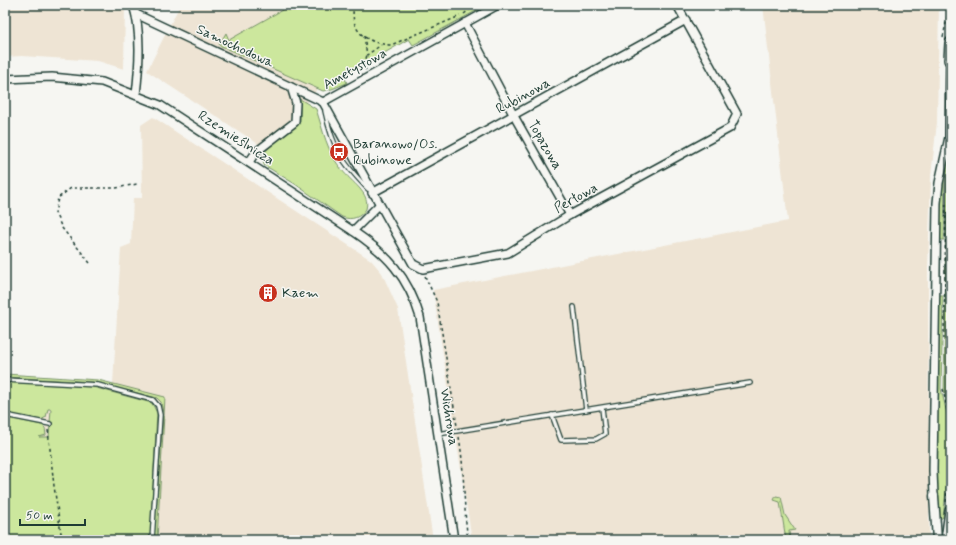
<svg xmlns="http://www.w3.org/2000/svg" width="956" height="545" font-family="Mynerve,sans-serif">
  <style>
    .built { fill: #eee4d4 }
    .green { fill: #cce79d; stroke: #769268 }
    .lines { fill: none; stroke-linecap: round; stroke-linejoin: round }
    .service-casing { stroke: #1f3d34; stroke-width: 6 }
    .minor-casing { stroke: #1f3d34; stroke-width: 10 }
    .tertiary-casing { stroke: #1f3d34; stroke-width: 11 }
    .primary-casing { stroke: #1f3d34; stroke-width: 14 }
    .path { stroke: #1f3d34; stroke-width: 1.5; stroke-dasharray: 3 3; stroke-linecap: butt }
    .service { stroke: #f6f6f2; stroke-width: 3.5 }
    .minor { stroke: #f6f6f2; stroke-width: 7 }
    .tertiary { stroke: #f6f6f2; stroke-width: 8 }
    .primary { stroke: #f6f6f2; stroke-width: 11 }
    .labels { text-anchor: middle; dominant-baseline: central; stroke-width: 3; stroke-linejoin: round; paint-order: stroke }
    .street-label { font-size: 14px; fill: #1f3d34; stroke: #f6f6f2 }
    .poi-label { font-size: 14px; fill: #1f3d34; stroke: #f6f6f2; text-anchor: start }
  </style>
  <rect width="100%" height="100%" fill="#f6f6f2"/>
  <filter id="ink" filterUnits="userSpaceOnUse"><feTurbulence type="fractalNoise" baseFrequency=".025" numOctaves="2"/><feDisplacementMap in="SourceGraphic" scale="8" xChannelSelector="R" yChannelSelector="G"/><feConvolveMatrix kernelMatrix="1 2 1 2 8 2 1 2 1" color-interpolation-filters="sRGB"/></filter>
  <g filter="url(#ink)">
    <g class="built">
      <path d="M 5,5 L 125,5 L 124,69 L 98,61 L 22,56 L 5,57 Z"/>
      <path d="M 180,5 L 465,5 L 320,86 L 266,149 L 147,71 Z"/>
      <path d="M 763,5 L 939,5 L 937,122 L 931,176 L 928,268 L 929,540 L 472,540 L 433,290 L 788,221 Z"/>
      <path d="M 153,117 L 371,260 L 382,273 L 398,309 L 433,540 L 5,540 L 5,374 L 98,380 L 113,384 L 121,248 L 131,244 L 133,198 L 142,198 L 141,125 Z"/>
    </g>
    <g class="green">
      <path d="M 291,5 L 487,5 L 413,45 L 409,39 L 344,76 L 347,83 L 332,89 L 323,91 L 219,45 L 226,33 L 229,40 Z"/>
      <path d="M 300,99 L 316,109 C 323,130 327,152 342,170 C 351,182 371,193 366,209 C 361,217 352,221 342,217 L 295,184 L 264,165 L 262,154 L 300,121 Z"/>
      <path d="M 951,145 L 951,423 L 944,389 L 947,181 L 947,161 Z"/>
      <path d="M 945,169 L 944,240 L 940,240 L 941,190 Z"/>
      <path d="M 939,295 L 943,295 L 941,389 L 951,430 L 949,468 L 943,517 L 939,520 L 935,473 Z"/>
      <path d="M 5,374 L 98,380 L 165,397 L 157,540 L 154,540 L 163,413 L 161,402 L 157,398 L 93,382 L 5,377 Z"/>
      <path d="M 5,382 L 93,387 L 152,403 L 157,413 L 150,540 L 5,540 L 5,417 L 42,425 L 45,428 L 46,435 L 39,437 L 49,437 L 51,409 L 48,409 L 46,417 L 41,420 L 5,413 Z"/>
      <path d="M 776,496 L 781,497 L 785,515 L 795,530 L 789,531 L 790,540 L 786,540 L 780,502 L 774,500 Z"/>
    </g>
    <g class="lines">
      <g class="service-casing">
        <g id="service">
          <path d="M 325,111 C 333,149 342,162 368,189"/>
          <path d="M 574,307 L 586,410"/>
          <path d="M 5,380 L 98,385 L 153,400 L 158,406 L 160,415 L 152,540"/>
          <path d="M 5,415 L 50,424"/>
          <path d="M 552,415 L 561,440 L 596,439 L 605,434 L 602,408"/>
          <path d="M 438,434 L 750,383"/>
        </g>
      </g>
      <g class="minor-casing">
        <g id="minor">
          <path d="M 133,5 C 142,32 139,67 136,95"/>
          <path d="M 136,14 L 323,102"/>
          <path d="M 465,23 L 514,116 L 570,215"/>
          <path d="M 5,79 L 52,77 L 102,82 L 160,105 L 353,231 C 387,254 408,276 420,317 L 454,540"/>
          <path d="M 323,102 L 413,264 L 423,269 L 508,253 L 570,215 L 730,128 L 737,114 L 677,5"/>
          <path d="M 323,102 L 498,5"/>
          <path d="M 249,162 L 256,152 L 295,122 L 296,103 L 291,87"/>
          <path d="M 372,193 L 686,20"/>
          <path d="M 353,231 L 379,205"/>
          <path d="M 934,496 L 933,471 L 937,203 L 939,183 L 949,137 L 950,60"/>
        </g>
      </g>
      <g class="tertiary-casing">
        <path id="tertiary" d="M 934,496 L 937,540"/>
      </g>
      <g class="primary-casing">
        <g id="primary">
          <path d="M 950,60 L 951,43"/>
          <path d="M 947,540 L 951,511"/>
        </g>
      </g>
      <g class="path">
        <path d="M 354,5 C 349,31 366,43 391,45 L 460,16"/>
        <path d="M 464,14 L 475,5"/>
        <path d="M 364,36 L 367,55 L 381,45"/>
        <path d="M 943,37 L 950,5"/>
        <path d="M 366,70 L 364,66 L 367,55"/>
        <path d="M 90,263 L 62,228 L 55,213 L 58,198 L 71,188 L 116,188 L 137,184"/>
        <path d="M 425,276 L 437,302 L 457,426"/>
        <path d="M 944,339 L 946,201"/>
        <path d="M 943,389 L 951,428"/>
        <path d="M 48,430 L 54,486 L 62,540"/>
        <path d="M 459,437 C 465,471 463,506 468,540"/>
        <path d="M 946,502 L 951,440"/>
      </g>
      <use href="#service" class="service"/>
      <use href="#minor" class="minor"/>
      <use href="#tertiary" class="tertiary"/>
      <use href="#primary" class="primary"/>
    </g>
  </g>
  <defs>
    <g id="bus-disc" transform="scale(1)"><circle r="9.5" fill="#c8321e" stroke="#f6f6f2"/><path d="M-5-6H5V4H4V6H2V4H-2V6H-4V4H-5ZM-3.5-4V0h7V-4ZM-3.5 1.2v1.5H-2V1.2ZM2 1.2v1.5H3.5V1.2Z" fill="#fff"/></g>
    <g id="building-disc" transform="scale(1)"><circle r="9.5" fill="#c8321e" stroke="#f6f6f2"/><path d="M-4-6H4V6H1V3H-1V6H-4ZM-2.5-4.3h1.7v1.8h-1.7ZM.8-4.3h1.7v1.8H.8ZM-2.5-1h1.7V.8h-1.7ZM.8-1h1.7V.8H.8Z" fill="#fff"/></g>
  </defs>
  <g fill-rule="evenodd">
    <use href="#bus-disc" x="339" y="152"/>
    <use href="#building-disc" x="268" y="293"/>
  </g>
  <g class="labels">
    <g class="street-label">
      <text transform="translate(235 46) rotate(25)">Samochodowa</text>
      <text transform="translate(355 69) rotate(-29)">Ametystowa</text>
      <text transform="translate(523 96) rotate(-29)">Rubinowa</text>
      <text transform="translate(236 138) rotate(33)">Rzemieślnicza</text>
      <text transform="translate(545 145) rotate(60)">Topazowa</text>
      <text transform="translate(576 198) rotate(-29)">Perłowa</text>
      <text transform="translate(449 417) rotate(81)">Wichrowa</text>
    </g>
    <g class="poi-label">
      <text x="353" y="144">Baranowo/Os.<tspan x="353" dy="16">Rubinowe</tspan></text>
      <text x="282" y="293">Kaem</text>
    </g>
  </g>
  <rect width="956" height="545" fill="none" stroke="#f6f6f2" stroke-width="20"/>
  <rect x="10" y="10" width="936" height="525" fill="none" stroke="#1f3d34" stroke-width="1.5" filter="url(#ink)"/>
  <path d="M20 519v6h65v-6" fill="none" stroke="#1f3d34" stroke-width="2"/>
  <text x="26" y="519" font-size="12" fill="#1f3d34" stroke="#f6f6f2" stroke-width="3" paint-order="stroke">50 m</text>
</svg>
